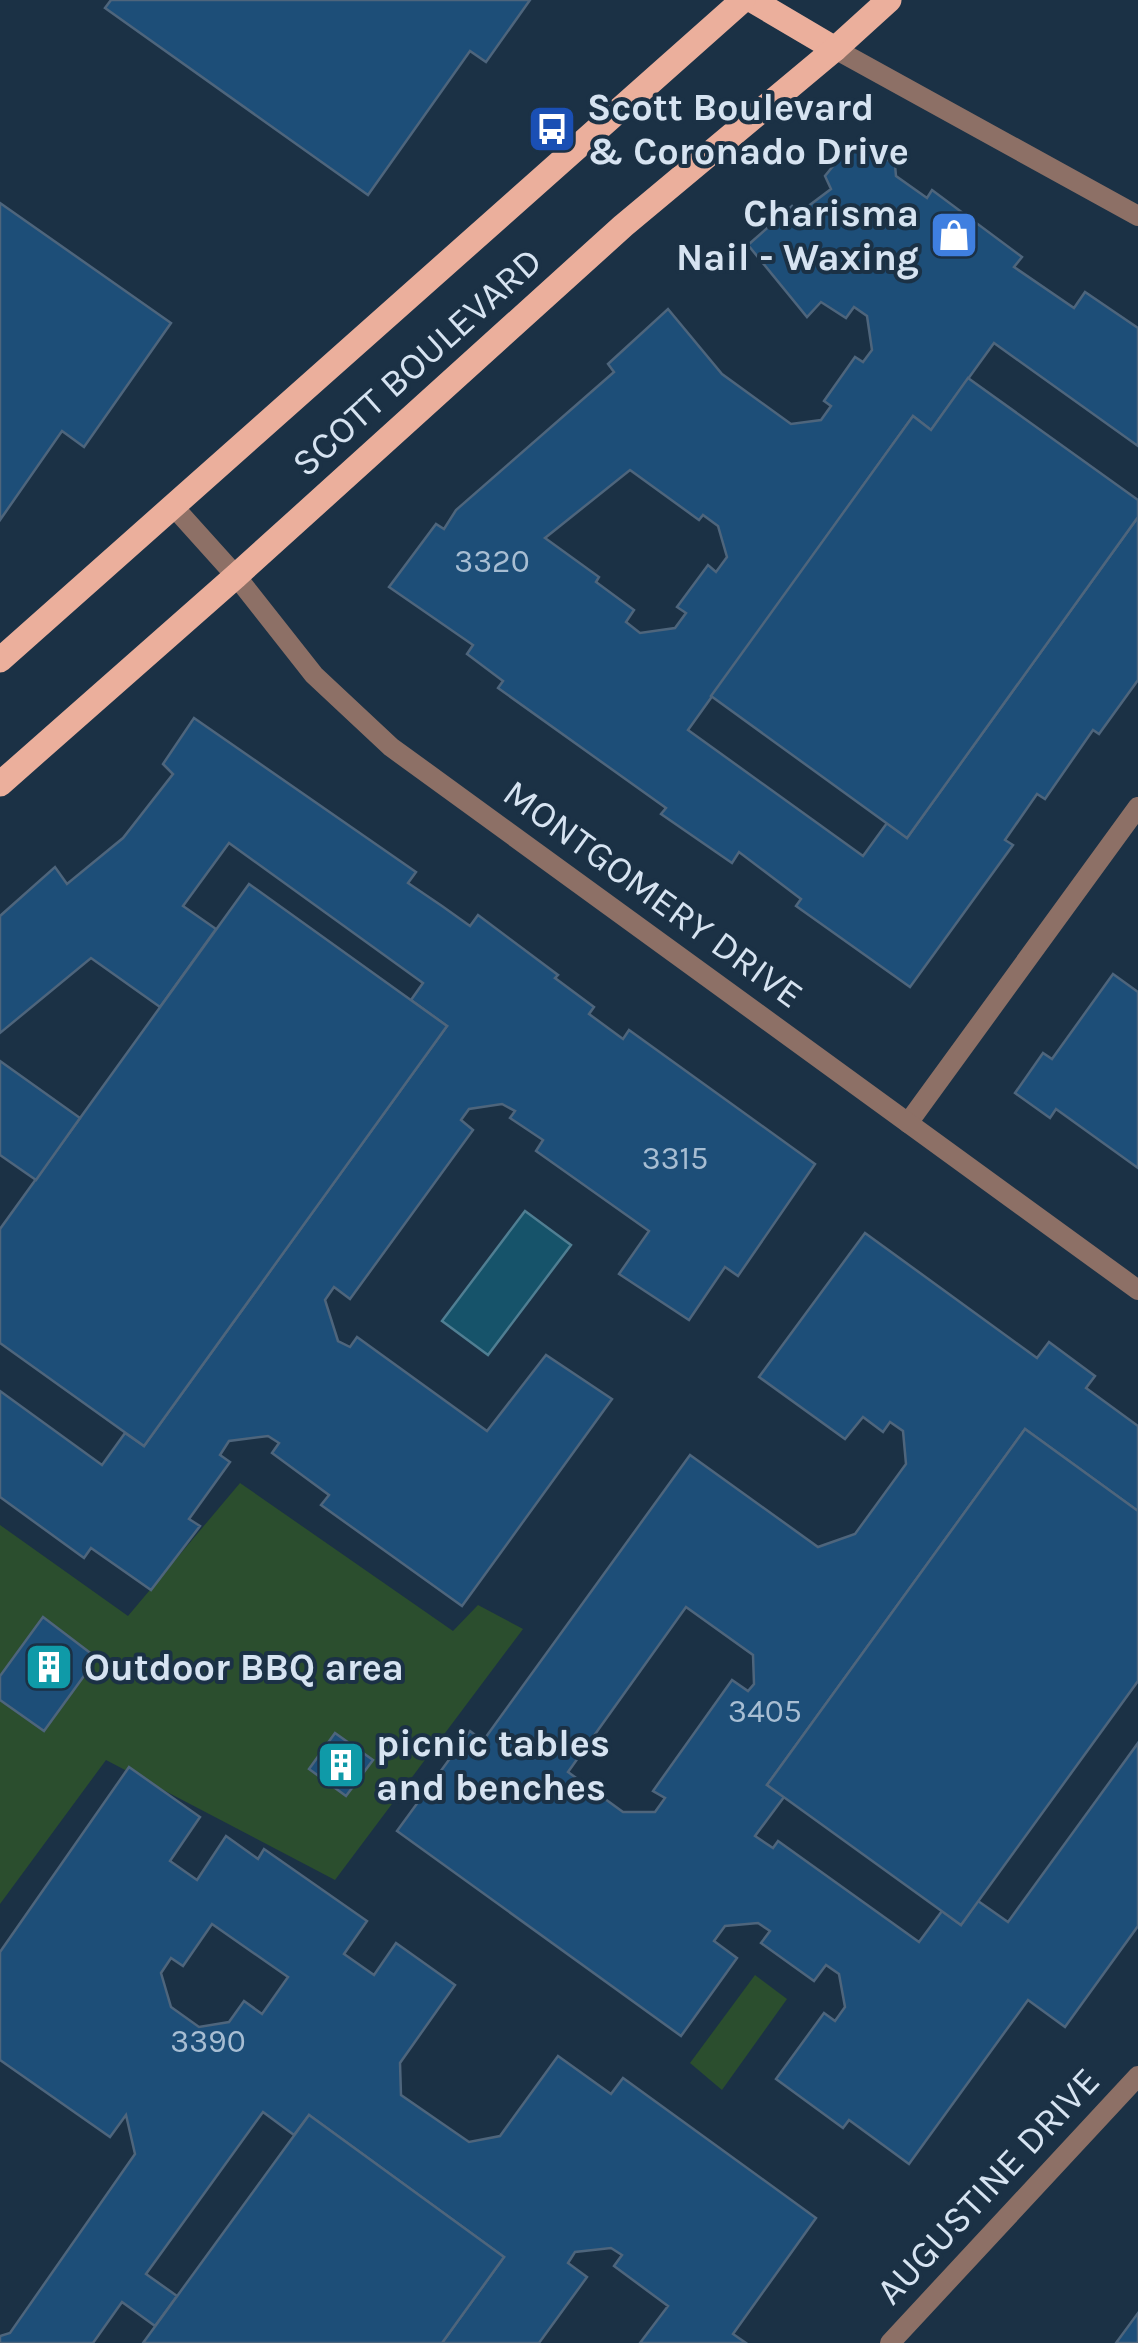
<svg xmlns="http://www.w3.org/2000/svg" width="1138" height="2343" font-family="Karla,sans-serif">
  <style>
    .green { fill: #2b4e2e }
    .water { fill: #16536a; stroke: #507e92; stroke-width: 2.5 }
    .building { fill: #1d4e78; stroke: #4e657c; stroke-width: 2.5; fill-rule: evenodd }
    .lines { fill: none; stroke-linecap: round; stroke-linejoin: round }
    .service { stroke: #8d7066; stroke-width: 20 }
    .minor { stroke: #8d7066; stroke-width: 20 }
    .tertiary { stroke: #8d7066; stroke-width: 20 }
    .primary { stroke: #ebaf9c; stroke-width: 25 }
    .labels { text-anchor: middle; dominant-baseline: central; stroke-width: 8; stroke-linejoin: round; paint-order: stroke }
    .number-label { font-size: 32px; fill: #a8bed3 }
    .poi-label { font-size: 38px; font-weight: bold; fill: #d6e3f1; stroke: #1b3145; text-anchor: start }
    .street-label { font-size: 38px; fill: #d6e3f1; stroke: #1b3145 }
  </style>
  <rect width="100%" height="100%" fill="#1b3145"/>
  <g class="green">
    <path d="M 240,1483 L 453,1631 L 478,1605 L 523,1629 L 335,1880 L 106,1760 L 0,1904 L 0,1525 L 128,1616 Z"/>
    <path d="M 755,1975 L 787,1999 L 722,2090 L 690,2063 Z"/>
  </g>
  <path class="water" d="M 525,1211 L 571,1245 L 488,1355 L 442,1321 Z"/>
  <g class="building">
    <path d="M 111,0 L 530,0 L 486,62 L 470,51 L 368,195 L 105,8 Z"/>
    <path d="M 864,143 L 895,165 L 896,176 L 927,198 L 932,190 L 1022,257 L 1014,267 L 1074,308 L 1085,292 L 1138,328 L 1138,446 L 994,343 L 931,430 L 913,416 L 688,730 L 863,856 L 887,823 L 907,838 L 1138,517 L 1138,680 L 1099,734 L 1093,730 L 1045,799 L 1037,794 L 1005,840 L 1013,845 L 910,987 L 796,906 L 801,899 L 739,852 L 732,863 L 661,814 L 666,808 L 498,688 L 503,681 L 467,654 L 473,645 L 389,587 L 436,524 L 444,529 L 456,510 L 614,372 L 608,364 L 668,309 L 722,374 L 791,424 L 821,420 L 831,406 L 824,401 L 855,357 L 863,362 L 872,350 L 867,316 L 854,307 L 846,318 L 821,302 L 807,317 L 748,245 L 792,206 L 799,213 L 831,189 L 825,176 L 851,144 ZM 630,470 L 699,520 L 703,515 L 718,526 L 727,557 L 716,572 L 708,565 L 677,607 L 686,613 L 675,628 L 640,633 L 626,622 L 634,610 L 596,582 L 599,577 L 545,538 Z"/>
    <path d="M 0,203 L 171,323 L 84,447 L 62,431 L 0,520 Z"/>
    <path d="M 968,378 L 1138,500 L 1138,517 L 907,838 L 711,696 L 913,416 L 931,430 Z"/>
    <path d="M 194,718 L 416,872 L 408,883 L 442,906 L 470,926 L 478,915 L 558,975 L 555,978 L 594,1007 L 589,1014 L 623,1039 L 629,1030 L 815,1164 L 738,1276 L 725,1267 L 689,1320 L 619,1274 L 649,1231 L 536,1151 L 543,1140 L 510,1118 L 515,1111 L 502,1104 L 469,1109 L 461,1120 L 473,1130 L 350,1299 L 334,1287 L 325,1300 L 338,1341 L 350,1347 L 357,1337 L 487,1431 L 546,1355 L 612,1399 L 462,1606 L 321,1505 L 329,1495 L 272,1453 L 279,1443 L 268,1436 L 229,1441 L 220,1455 L 230,1462 L 189,1519 L 200,1526 L 151,1590 L 91,1548 L 84,1558 L 0,1497 L 0,1391 L 102,1465 L 125,1433 L 144,1446 L 447,1026 L 411,1000 L 423,983 L 229,843 L 183,906 L 216,929 L 160,1007 L 91,958 L 0,1033 L 0,916 L 55,867 L 67,884 L 123,838 L 173,774 L 163,764 Z"/>
    <path d="M 249,884 L 447,1026 L 144,1446 L 0,1343 L 0,1229 Z"/>
    <path d="M 1113,974 L 1138,992 L 1138,1168 L 1056,1109 L 1050,1118 L 1015,1093 L 1043,1053 L 1052,1059 Z"/>
    <path d="M 0,1061 L 80,1118 L 36,1180 L 0,1155 Z"/>
    <path d="M 865,1233 L 1037,1358 L 1049,1342 L 1095,1376 L 1086,1388 L 1138,1426 L 1138,1511 L 1025,1429 L 767,1785 L 784,1797 L 755,1836 L 773,1848 L 778,1841 L 919,1942 L 942,1911 L 961,1925 L 978,1901 L 1008,1922 L 1138,1743 L 1138,1926 L 1065,2027 L 1028,2000 L 909,2164 L 849,2120 L 843,2128 L 776,2079 L 824,2013 L 835,2021 L 845,2007 L 839,1974 L 826,1965 L 814,1981 L 761,1943 L 770,1931 L 758,1923 L 725,1926 L 714,1941 L 737,1958 L 681,2036 L 397,1831 L 470,1731 L 483,1741 L 690,1455 L 818,1547 L 855,1534 L 906,1464 L 903,1431 L 890,1422 L 883,1432 L 863,1417 L 845,1439 L 759,1377 ZM 686,1607 L 753,1655 L 754,1684 L 748,1691 L 732,1680 L 653,1791 L 665,1798 L 655,1812 L 623,1812 L 568,1772 Z"/>
    <path d="M 1025,1429 L 1138,1511 L 1138,1681 L 961,1925 L 767,1785 Z"/>
    <path d="M 43,1617 L 97,1658 L 44,1731 L 0,1700 L 0,1676 Z"/>
    <path d="M 335,1733 L 373,1760 L 346,1796 L 309,1769 Z"/>
    <path d="M 129,1767 L 200,1817 L 170,1861 L 197,1880 L 226,1836 L 258,1859 L 264,1849 L 367,1921 L 344,1954 L 374,1975 L 396,1943 L 455,1985 L 400,2063 L 401,2095 L 469,2142 L 500,2136 L 558,2056 L 611,2094 L 623,2078 L 816,2218 L 733,2334 L 746,2343 L 640,2343 L 668,2306 L 614,2266 L 622,2255 L 611,2248 L 575,2252 L 568,2263 L 587,2277 L 539,2343 L 442,2343 L 504,2257 L 309,2115 L 294,2135 L 263,2112 L 146,2274 L 177,2296 L 155,2326 L 122,2302 L 93,2343 L 0,2343 L 0,2336 L 10,2333 L 135,2154 L 126,2115 L 110,2137 L 0,2060 L 0,1952 ZM 212,1924 L 288,1977 L 262,2014 L 244,2001 L 229,2022 L 199,2027 L 171,2007 L 161,1973 L 171,1958 L 183,1966 Z"/>
    <path d="M 309,2115 L 504,2257 L 442,2343 L 143,2343 Z"/>
    <path d="M 1138,2313 L 1138,2343 L 1116,2343 Z"/>
  </g>
  <g class="lines">
    <path class="service" d="M 908,1123 L 1138,807"/>
    <g class="minor">
      <path d="M 835,49 L 1138,216"/>
      <path d="M 173,506 L 236,576 L 314,675 L 391,747 L 1138,1290"/>
    </g>
    <path class="tertiary" d="M 890,2343 L 1138,2076"/>
    <g class="primary">
      <path d="M 752,0 L 835,49"/>
      <path d="M 0,660 L 743,0"/>
      <path d="M 0,784 L 236,576 L 623,226 L 835,49 L 889,0"/>
    </g>
  </g>
  <defs>
    <g id="bus-square" transform="scale(2.5)"><rect x="-9" y="-9" width="18" height="18" rx="4" fill="#1a4fb4" stroke="#1b3145"/><path d="M-5-6H5V4H4V6H2V4H-2V6H-4V4H-5ZM-3.5-4V0h7V-4ZM-3.5 1.2v1.5H-2V1.2ZM2 1.2v1.5H3.5V1.2Z" fill="#fff"/></g>
    <g id="shop-square" transform="scale(2.5)"><rect x="-9" y="-9" width="18" height="18" rx="4" fill="#3f7fe0" stroke="#1b3145"/><path d="M-5-2.5h2.3a2.7 3.5 0 0 1 5.4 0H5L5.5 6h-11ZM-1.5-2.5h3a1.5 2.3 0 0 0-3 0Z" fill="#fff"/></g>
    <g id="building-square" transform="scale(2.5)"><rect x="-9" y="-9" width="18" height="18" rx="4" fill="#0f9aa8" stroke="#1b3145"/><path d="M-4-6H4V6H1V3H-1V6H-4ZM-2.5-4.3h1.7v1.8h-1.7ZM.8-4.3h1.7v1.8H.8ZM-2.5-1h1.7V.8h-1.7ZM.8-1h1.7V.8H.8Z" fill="#fff"/></g>
  </defs>
  <g fill-rule="evenodd">
    <use href="#bus-square" x="552" y="129"/>
    <use href="#shop-square" x="954" y="235"/>
    <use href="#building-square" x="49" y="1667"/>
    <use href="#building-square" x="341" y="1765"/>
  </g>
  <g class="labels">
    <g class="number-label">
      <text x="492" y="561">3320</text>
      <text x="675" y="1158">3315</text>
      <text x="765" y="1711">3405</text>
      <text x="208" y="2041">3390</text>
    </g>
    <g class="poi-label">
      <text x="587" y="107">Scott Boulevard<tspan x="587" dy="44">&amp; Coronado Drive</tspan></text>
      <text x="919" y="213" text-anchor="end">Charisma<tspan x="919" dy="44">Nail - Waxing</tspan></text>
      <text x="84" y="1667">Outdoor BBQ area</text>
      <text x="376" y="1743">picnic tables<tspan x="376" dy="44">and benches</tspan></text>
    </g>
    <g class="street-label">
      <text transform="translate(417 362) rotate(-42)">SCOTT BOULEVARD</text>
      <text transform="translate(653 894) rotate(36)">MONTGOMERY DRIVE</text>
      <text transform="translate(988 2186) rotate(-47)">AUGUSTINE DRIVE</text>
    </g>
  </g>
</svg>
